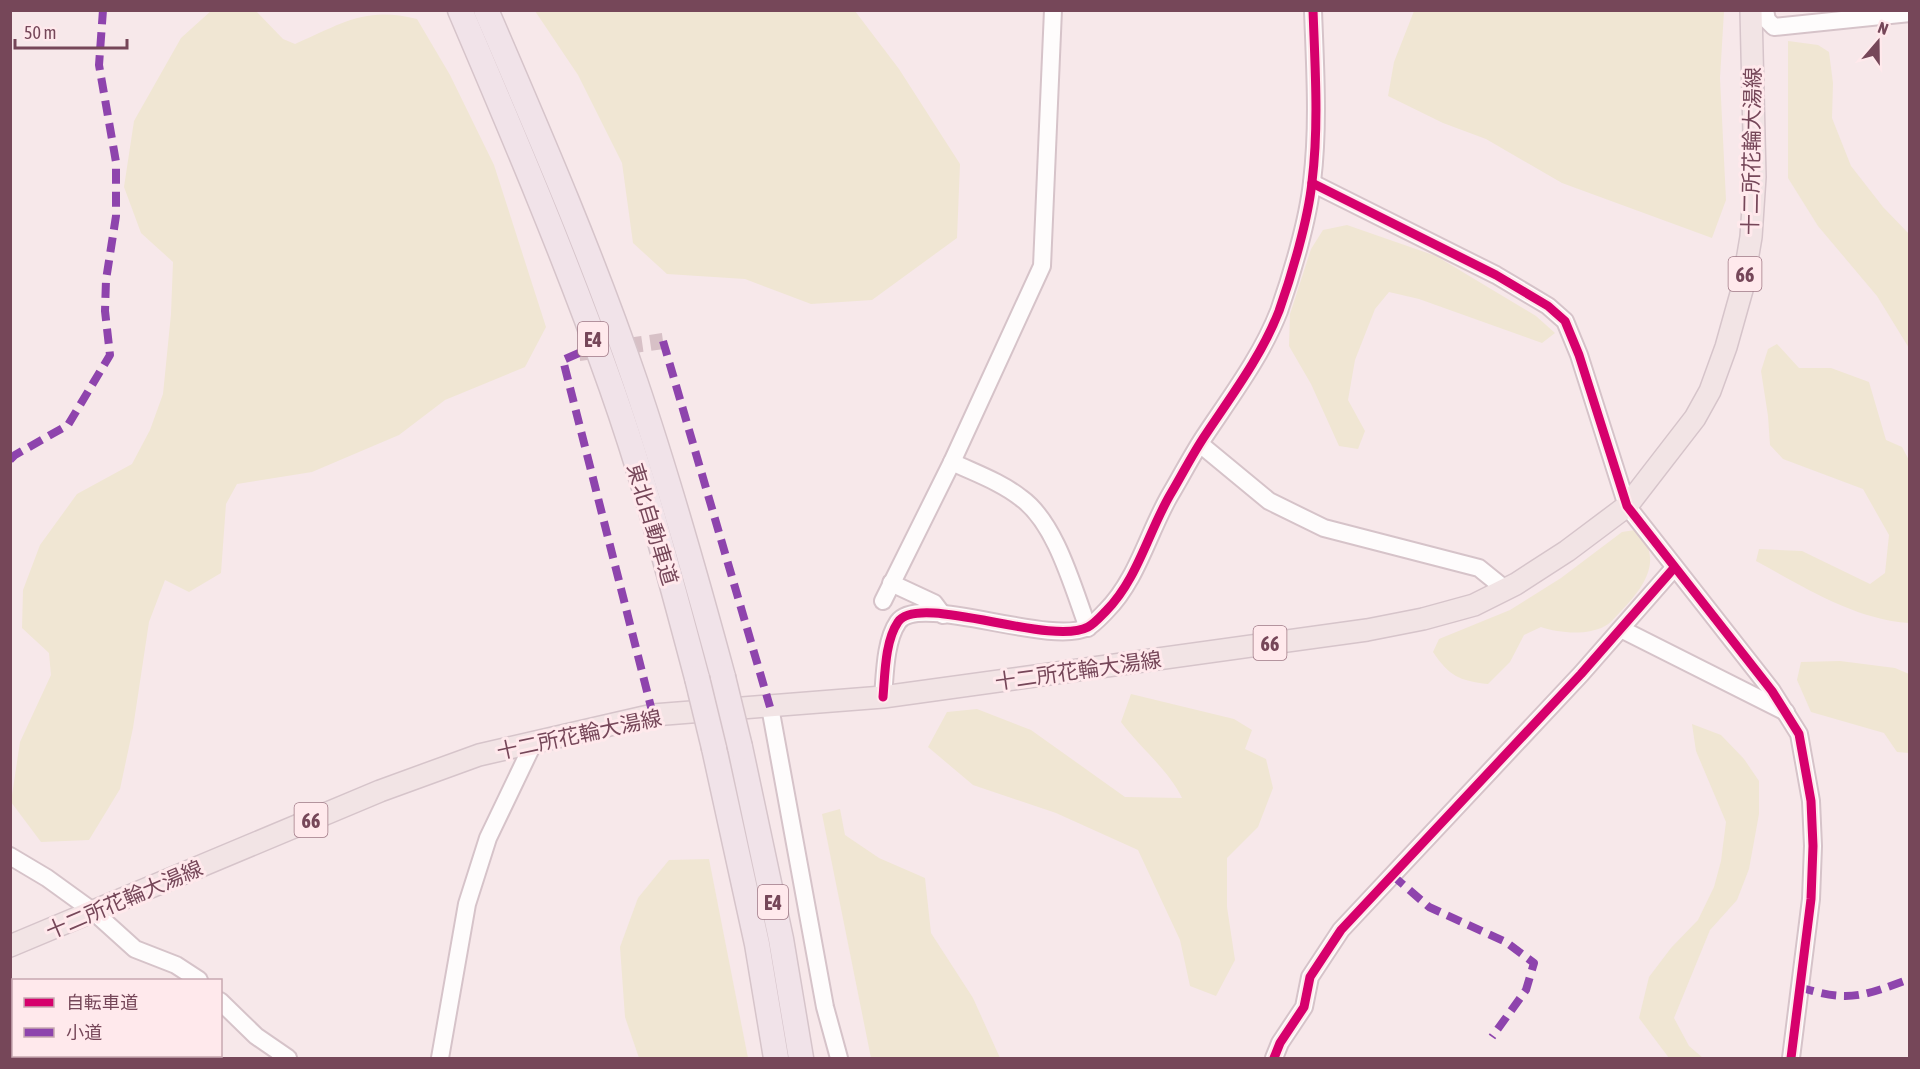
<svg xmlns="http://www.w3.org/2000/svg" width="1920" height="1069" font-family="'Asap Condensed','Noto Sans JP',sans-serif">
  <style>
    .green { fill: #f0e6d3 }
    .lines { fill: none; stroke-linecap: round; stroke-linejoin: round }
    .minor-tunnel { stroke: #d7c0c6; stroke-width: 16; stroke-dasharray: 16 8; stroke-linecap: butt }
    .minor-casing { stroke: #d6c3c9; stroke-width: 20 }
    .major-casing { stroke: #d6c4ca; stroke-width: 24 }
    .highway-casing { stroke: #d6c4ca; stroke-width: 27 }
    .minor { stroke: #fefcfc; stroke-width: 16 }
    .major { stroke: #f2e4e5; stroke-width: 21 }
    .highway { stroke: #f1e3e9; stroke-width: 24 }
    .highway-bridge-casing { stroke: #d6c4ca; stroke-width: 27; stroke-linecap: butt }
    .highway-bridge { stroke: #f1e3e9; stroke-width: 24 }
    .quiet { stroke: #8e44ad; stroke-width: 8; stroke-dasharray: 15 8; stroke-linecap: butt }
    .cycleway-casing { stroke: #ffe9ec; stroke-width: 13 }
    .cycleway { stroke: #d6006c; stroke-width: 9 }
    .labels { text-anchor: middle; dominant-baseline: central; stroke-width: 6; stroke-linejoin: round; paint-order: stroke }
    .shield { fill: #ffe9ec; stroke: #9f7885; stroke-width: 1.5 }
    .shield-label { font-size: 20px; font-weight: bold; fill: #764759 }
    .street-label { font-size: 21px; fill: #764759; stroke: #ffe9ec }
  </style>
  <rect width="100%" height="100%" fill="#f7e8ea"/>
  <g class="green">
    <path d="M 212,10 L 256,11 L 283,39 L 295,44 C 342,24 364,6 417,19 L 450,75 L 494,165 L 546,327 L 525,367 L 445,400 L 399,435 L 312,472 L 237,484 L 226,504 L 221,573 L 189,592 L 165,580 L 149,622 L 133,728 L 120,789 L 89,840 L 41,842 L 11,802 L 20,742 L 51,675 L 49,653 L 22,628 L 23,590 L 40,545 L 77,494 L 132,464 L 150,430 L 163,394 L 171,314 L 173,262 L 141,233 L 124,187 L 134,121 L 181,38 Z"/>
    <path d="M 535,11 L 855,11 L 899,69 L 960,164 L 957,238 L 872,300 L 811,304 L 745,279 L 667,274 L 633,243 L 622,163 L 578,75 Z"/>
    <path d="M 1414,11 L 1724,11 L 1720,78 L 1726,200 L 1712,238 L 1562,183 L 1486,139 L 1443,123 L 1388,96 L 1394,62 Z"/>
    <path d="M 1788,41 L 1818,45 L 1829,52 L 1833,83 L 1832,118 L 1851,166 L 1883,207 L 1909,234 L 1909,348 L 1877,296 L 1818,226 L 1788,178 Z"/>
    <path d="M 1347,225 L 1436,256 L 1536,316 L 1555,333 L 1542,343 L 1419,299 L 1389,292 L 1375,309 L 1355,360 L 1348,400 L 1365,431 L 1358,449 L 1339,446 L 1311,384 L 1289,346 L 1290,314 L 1311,249 L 1323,230 Z"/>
    <path d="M 1777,344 L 1799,368 L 1831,368 L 1869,382 L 1886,440 L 1902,447 L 1910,462 L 1909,623 C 1854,619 1804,587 1756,561 L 1759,549 L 1802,551 L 1870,584 L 1885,573 L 1889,535 L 1863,489 L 1783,459 L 1770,445 L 1768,416 L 1761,371 L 1768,349 Z"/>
    <path d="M 1635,530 C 1665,557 1645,586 1622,610 C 1617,615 1611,623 1605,626 C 1587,636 1559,633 1541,627 L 1524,635 L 1510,662 L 1488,684 C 1460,681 1449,676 1433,652 L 1439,639 L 1510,610 L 1561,578 L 1622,532 Z"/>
    <path d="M 1840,661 L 1895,668 L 1909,674 L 1909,753 L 1897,752 L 1884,733 L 1811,712 L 1797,680 L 1801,662 Z"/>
    <path d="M 1131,694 L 1234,719 L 1252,730 L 1245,749 L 1266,759 L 1273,788 L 1258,827 L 1227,858 L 1227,907 L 1235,960 L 1216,996 L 1190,986 L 1180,940 L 1138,850 L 1056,813 L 973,785 L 928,747 L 947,712 L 977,709 L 1031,730 L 1125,797 L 1182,798 C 1168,769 1140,748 1121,722 Z"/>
    <path d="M 1692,724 L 1721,735 L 1744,759 L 1759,781 L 1759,814 L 1749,869 L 1737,900 L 1710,930 L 1674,1018 L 1689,1046 L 1703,1058 L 1669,1058 L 1639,1018 L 1649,977 L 1671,948 L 1698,920 L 1714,887 L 1721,861 L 1726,822 L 1696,751 Z"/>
    <path d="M 840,809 L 845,835 L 879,858 L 925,878 L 931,933 L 973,998 L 1000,1058 L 871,1058 L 822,814 Z"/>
    <path d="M 709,859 L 748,1058 L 639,1058 L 625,1017 L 620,947 L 638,898 L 669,860 Z"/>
  </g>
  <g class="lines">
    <path class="minor-tunnel" d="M 579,353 L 663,341"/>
    <g class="minor-casing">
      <g id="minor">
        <path d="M 1765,10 L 1767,20 L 1774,27 L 1910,13"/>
        <path d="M 1312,183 L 1496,275 L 1548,306 L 1565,321 L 1579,355 L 1627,506 L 1772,691 L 1799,734 L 1811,801 L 1813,846 L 1811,899 L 1791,1058"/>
        <path d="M 1200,444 L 1269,501 L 1324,528 L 1479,568 L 1505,589"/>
        <path d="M 952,462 C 975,473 1001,482 1021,498 C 1056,523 1073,588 1088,628"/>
        <path d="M 891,583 L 934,603 L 943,615"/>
        <path d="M 883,601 L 952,462 L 1042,266 L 1053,10"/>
        <path d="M 1621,629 L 1786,712"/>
        <path d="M 883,697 C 885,674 885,641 898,622 C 919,592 1050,647 1088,627 C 1094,624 1101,616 1106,611 C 1137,580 1148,533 1170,495 C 1182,475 1193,453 1206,434 C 1232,395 1262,355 1279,311 C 1292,274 1308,220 1312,182 C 1319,125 1315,67 1313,10"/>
        <path d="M 770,707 L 825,1007 L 839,1058"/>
        <path d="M 10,856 L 47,878 L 94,912 L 135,949 L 176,965 L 199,980"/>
        <path d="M 220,1001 L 256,1036 L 288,1058"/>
        <path d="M 440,1058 L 467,904 L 488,838 L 533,744"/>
        <path d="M 1274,1058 L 1280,1043 L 1304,1007 L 1310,977 L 1341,930 L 1581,674 L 1674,568"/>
      </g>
    </g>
    <g class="major-casing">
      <path id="major" d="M 10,946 L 380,791 L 479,755 L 653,715 L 883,697 L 1367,630 L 1423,619 L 1474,605 L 1516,584 L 1567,551 L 1627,506 L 1695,418 L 1710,391 L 1726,347 L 1742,290 L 1751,237 L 1755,177 L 1751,10"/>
    </g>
    <g class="highway-casing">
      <g id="highway">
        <path d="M 460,10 C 513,134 566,259 611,386 C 645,482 671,580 697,678"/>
        <path d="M 486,10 C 539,133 592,255 635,381 C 668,478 696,577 723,677"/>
        <path d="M 740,747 L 781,939 L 801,1058"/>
        <path d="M 714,748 L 757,944 L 776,1058"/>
      </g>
    </g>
    <use href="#minor" class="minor"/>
    <use href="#major" class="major"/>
    <use href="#highway" class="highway"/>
    <g class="highway-bridge-casing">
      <g id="highway-bridge">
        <path d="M 723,677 L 740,747"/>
        <path d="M 697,678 L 714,748"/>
      </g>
    </g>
    <use href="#highway-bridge" class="highway-bridge"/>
    <g class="quiet">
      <path d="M 663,341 L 770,707"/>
      <path d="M 579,353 L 563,360 L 653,715"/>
      <path d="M 10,460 L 15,455 L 68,425 L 110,355 L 105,311 L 106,280 L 116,216 L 116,162 L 99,65 L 103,10"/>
      <path d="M 1392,875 L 1429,907 L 1506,942 L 1534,963 L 1526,990 L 1492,1037"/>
      <path d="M 1799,987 C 1850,1003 1862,996 1910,979"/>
    </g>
    <g class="cycleway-casing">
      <g id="cycleway">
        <path d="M 1312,183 L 1496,275 L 1548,306 L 1565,321 L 1579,355 L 1627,506 L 1772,691 L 1799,734 L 1811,801 L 1813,846 L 1811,899 L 1791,1058"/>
        <path d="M 883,697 C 885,674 885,641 898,622 C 919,592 1050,647 1088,627 C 1094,624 1101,616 1106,611 C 1137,580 1148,533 1170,495 C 1182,475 1193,453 1206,434 C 1232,395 1262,355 1279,311 C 1292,274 1308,220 1312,182 C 1319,125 1315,67 1313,10"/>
        <path d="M 1274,1058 L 1280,1043 L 1304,1007 L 1310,977 L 1341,930 L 1581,674 L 1674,568"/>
      </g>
    </g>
    <use href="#cycleway" class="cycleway"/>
  </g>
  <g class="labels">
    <g class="shield">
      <rect x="1728.5" y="257" width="33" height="34" rx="4.5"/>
      <rect x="578" y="322" width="30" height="34" rx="4.5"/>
      <rect x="1253.5" y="626" width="33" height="34" rx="4.5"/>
      <rect x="294.5" y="803" width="33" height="34" rx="4.5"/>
      <rect x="758" y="885" width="30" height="34" rx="4.5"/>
    </g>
    <g class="shield-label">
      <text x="1745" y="274">66</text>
      <text x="593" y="339">E4</text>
      <text x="1270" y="643">66</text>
      <text x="311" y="820">66</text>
      <text x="773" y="902">E4</text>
    </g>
    <g class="street-label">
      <text transform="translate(1751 151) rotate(-89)">十二所花輪大湯線</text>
      <text transform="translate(653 524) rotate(73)">東北自動車道</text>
      <text transform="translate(1078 670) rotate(-8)">十二所花輪大湯線</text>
      <text transform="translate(579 734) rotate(-12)">十二所花輪大湯線</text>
      <text transform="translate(124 899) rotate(-23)">十二所花輪大湯線</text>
    </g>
  </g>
  <rect width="1920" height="1069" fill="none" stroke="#764759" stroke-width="24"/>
  <rect x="12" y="979" width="210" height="78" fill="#ffe9ec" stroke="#c8a8b1" stroke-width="1.5"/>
  <rect x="24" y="998" width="30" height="9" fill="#d6006c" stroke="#c8a8b1" stroke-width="1.5"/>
  <text x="66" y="1009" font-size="18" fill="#764759">自転車道</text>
  <rect x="24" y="1028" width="30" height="9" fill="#8e44ad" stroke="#c8a8b1" stroke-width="1.5"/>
  <text x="66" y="1039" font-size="18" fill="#764759">小道</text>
  <g transform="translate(1878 42) rotate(20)" stroke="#ffe9ec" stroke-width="4.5" paint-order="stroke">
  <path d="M0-4.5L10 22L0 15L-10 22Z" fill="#764759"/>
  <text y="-9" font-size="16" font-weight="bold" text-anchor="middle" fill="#764759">N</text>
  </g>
  <path d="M15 39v9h112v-9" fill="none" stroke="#764759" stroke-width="3"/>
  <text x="24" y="39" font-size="18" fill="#764759" stroke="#ffe9ec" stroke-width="4.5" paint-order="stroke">50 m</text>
</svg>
